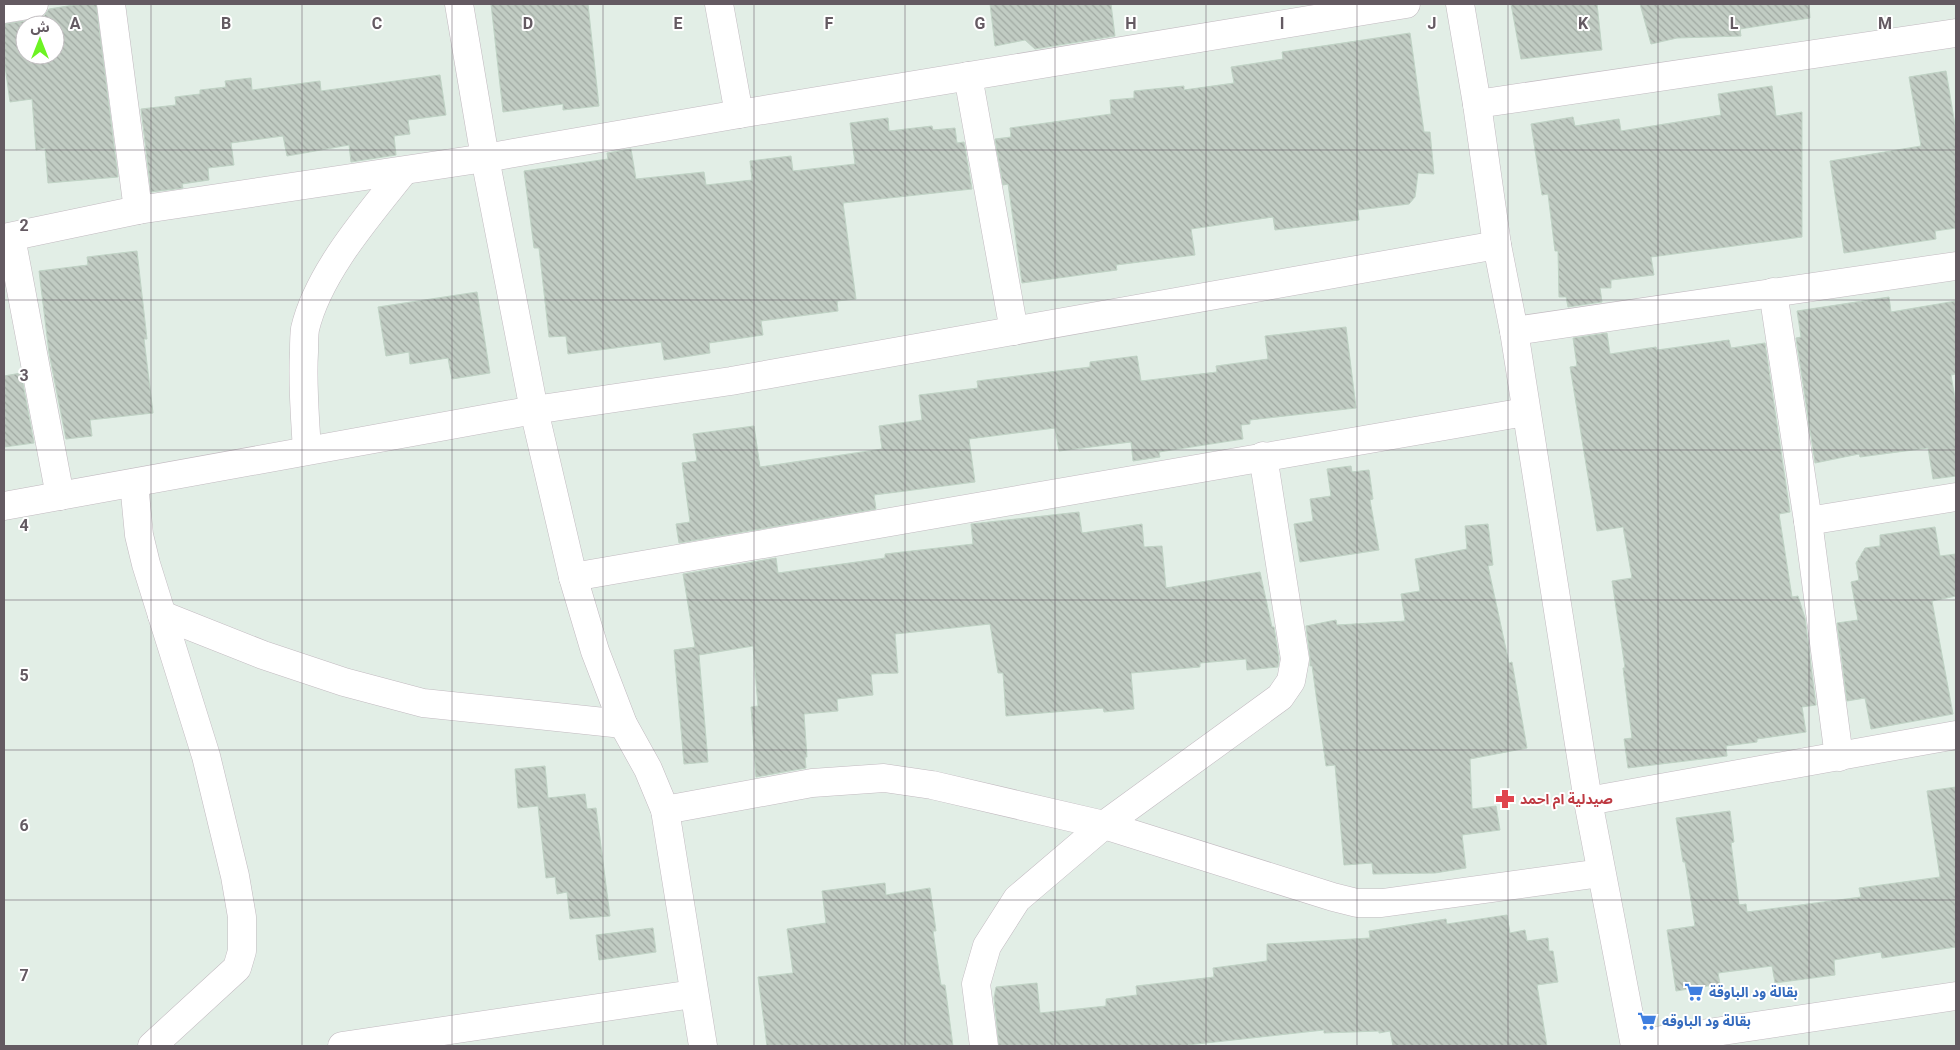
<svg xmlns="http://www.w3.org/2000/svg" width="1960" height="1050" font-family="Roboto,'Noto Sans Arabic',sans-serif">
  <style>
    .building { fill: url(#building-back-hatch); stroke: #c0d3c5; fill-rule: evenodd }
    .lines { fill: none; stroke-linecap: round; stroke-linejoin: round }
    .minor-casing { stroke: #c2bac0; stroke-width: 29 }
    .tertiary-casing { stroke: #c2bac0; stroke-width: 29 }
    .minor { stroke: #fff; stroke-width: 28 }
    .tertiary { stroke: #fff; stroke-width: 28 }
    .grid { fill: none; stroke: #645a62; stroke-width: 1; stroke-opacity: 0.55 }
    .labels { text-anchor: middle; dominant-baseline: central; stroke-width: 4; stroke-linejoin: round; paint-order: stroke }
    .health-label { font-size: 14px; font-weight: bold; fill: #be3a42; stroke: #fff; text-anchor: start }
    .shop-label { font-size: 14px; font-weight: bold; fill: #366cbe; stroke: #fff; text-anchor: start }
    .grid-label { font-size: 16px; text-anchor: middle; font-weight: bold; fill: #645a62; stroke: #fff; stroke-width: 4; stroke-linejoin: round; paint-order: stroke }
  </style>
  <defs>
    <pattern id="building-back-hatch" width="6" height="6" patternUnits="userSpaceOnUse" patternTransform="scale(1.25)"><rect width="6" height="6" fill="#c1ccc3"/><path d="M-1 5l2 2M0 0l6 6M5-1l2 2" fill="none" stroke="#a0a9a2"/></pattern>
  </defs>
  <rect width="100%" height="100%" fill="#e2eee6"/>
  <g class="building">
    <path d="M 80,4 L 96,4 L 118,177 L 48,183 L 45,148 L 36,150 L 32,99 L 10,102 L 4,59 L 4,24 L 37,19 L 44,16 L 49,9 ZM 25,25 L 55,25 L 55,55 L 25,55 Z"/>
    <path d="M 491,4 L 588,4 L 599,106 L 563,110 L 563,104 L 503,112 Z"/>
    <path d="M 990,4 L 1111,4 L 1115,36 L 1035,49 L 1025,40 L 995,46 Z"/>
    <path d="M 1511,4 L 1597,4 L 1602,50 L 1521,59 Z"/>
    <path d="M 1640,4 L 1809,4 L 1810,18 L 1740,29 L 1741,36 L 1677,38 L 1651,44 Z"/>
    <path d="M 1410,33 L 1424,132 L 1430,132 L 1434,174 L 1418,173 L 1415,197 L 1409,204 L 1358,210 L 1359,220 L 1275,230 L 1273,217 L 1191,229 L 1195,255 L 1116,265 L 1117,270 L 1022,283 L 1008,184 L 1003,185 L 995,139 L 1011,137 L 1010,128 L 1111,114 L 1110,100 L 1134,98 L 1134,91 L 1184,86 L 1184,90 L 1234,83 L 1231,67 L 1283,59 L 1282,52 Z"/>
    <path d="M 1946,71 L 1956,131 L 1956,228 L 1935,231 L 1936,239 L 1844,253 L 1830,161 L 1921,146 L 1909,77 Z"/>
    <path d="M 440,75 L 446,115 L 408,120 L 410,134 L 394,136 L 396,155 L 351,162 L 349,145 L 287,156 L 283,136 L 231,143 L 234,165 L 208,168 L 209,180 L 182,184 L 183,188 L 151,192 L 141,109 L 176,105 L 175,97 L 200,94 L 200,90 L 226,87 L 225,81 L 251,78 L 252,90 L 320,81 L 321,91 Z"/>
    <path d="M 1772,86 L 1776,116 L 1802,112 L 1802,237 L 1651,257 L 1654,275 L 1611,280 L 1611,288 L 1600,288 L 1602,302 L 1568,307 L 1566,297 L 1559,297 L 1558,251 L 1555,251 L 1548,194 L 1542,195 L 1531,124 L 1573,117 L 1575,126 L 1619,119 L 1621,131 L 1721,115 L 1718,94 Z"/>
    <path d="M 888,118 L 889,131 L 932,126 L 933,130 L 955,128 L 957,143 L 964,142 L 972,189 L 843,203 L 856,299 L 837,301 L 838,311 L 761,321 L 763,335 L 709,343 L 710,353 L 664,360 L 661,342 L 568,354 L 566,336 L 549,337 L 539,248 L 534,248 L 524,171 L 608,159 L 607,153 L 631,149 L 636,179 L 704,172 L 706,185 L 752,180 L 750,161 L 791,156 L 793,171 L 855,164 L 850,123 Z"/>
    <path d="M 137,251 L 147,339 L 144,339 L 153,413 L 90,420 L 92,436 L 66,439 L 49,353 L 39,271 L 88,265 L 87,257 Z"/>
    <path d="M 477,292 L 490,373 L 452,379 L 448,358 L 410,364 L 409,352 L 386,356 L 378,307 Z"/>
    <path d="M 1889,297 L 1891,312 L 1956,301 L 1956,374 L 1951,375 L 1956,404 L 1956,476 L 1933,479 L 1928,448 L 1860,457 L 1859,454 L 1815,463 L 1796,338 L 1801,337 L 1797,311 Z"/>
    <path d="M 1346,327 L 1356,408 L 1250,420 L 1250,424 L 1241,425 L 1243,439 L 1159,452 L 1160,457 L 1133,461 L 1131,442 L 1059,451 L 1055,428 L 969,439 L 975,482 L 874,495 L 876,509 L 679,543 L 676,524 L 690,522 L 682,463 L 697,461 L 693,434 L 754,426 L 760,467 L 882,449 L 879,426 L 922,420 L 919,395 L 978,388 L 977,381 L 1090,367 L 1090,362 L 1137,356 L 1141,381 L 1217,372 L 1216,366 L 1268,359 L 1265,336 Z"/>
    <path d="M 1607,333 L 1610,354 L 1656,347 L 1657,350 L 1729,340 L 1731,348 L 1765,343 L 1790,512 L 1779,514 L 1792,597 L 1798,596 L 1805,618 L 1816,705 L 1802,707 L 1806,732 L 1757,739 L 1757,742 L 1726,746 L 1727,756 L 1628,768 L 1624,739 L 1632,738 L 1623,668 L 1625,668 L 1612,581 L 1632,578 L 1623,527 L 1597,531 L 1570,367 L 1577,366 L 1573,338 Z"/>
    <path d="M 21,373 L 34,443 L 4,447 L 4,376 Z"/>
    <path d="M 1351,466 L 1352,472 L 1369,470 L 1373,499 L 1370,500 L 1379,550 L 1300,562 L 1294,524 L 1313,521 L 1310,499 L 1331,496 L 1327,469 Z"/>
    <path d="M 1079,512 L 1082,533 L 1142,524 L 1144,547 L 1162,546 L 1166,588 L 1260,572 L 1272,627 L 1274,627 L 1279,659 L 1278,667 L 1247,670 L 1246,659 L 1200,663 L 1200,667 L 1131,673 L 1134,709 L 1104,712 L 1103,708 L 1006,716 L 1003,673 L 998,673 L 990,624 L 895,634 L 898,673 L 871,674 L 873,695 L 837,699 L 838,711 L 804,714 L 807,757 L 805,757 L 806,768 L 756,777 L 751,707 L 758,706 L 753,646 L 699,655 L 708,762 L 684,764 L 674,650 L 695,647 L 683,574 L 776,558 L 778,573 L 885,558 L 885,554 L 973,544 L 971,524 Z"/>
    <path d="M 1488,524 L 1493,565 L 1488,566 L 1509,663 L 1512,662 L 1527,748 L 1470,759 L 1472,809 L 1496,806 L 1500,830 L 1462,835 L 1466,868 L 1435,873 L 1373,874 L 1372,863 L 1344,865 L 1335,765 L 1326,766 L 1312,666 L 1310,666 L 1310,657 L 1306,626 L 1336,620 L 1337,625 L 1405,621 L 1401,594 L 1420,591 L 1415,559 L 1467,549 L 1465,526 Z"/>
    <path d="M 1935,527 L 1940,556 L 1956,554 L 1956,596 L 1932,601 L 1953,714 L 1871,729 L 1865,698 L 1847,701 L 1837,623 L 1858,620 L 1851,582 L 1859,580 L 1856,563 L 1865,548 L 1880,546 L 1880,535 Z"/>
    <path d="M 545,766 L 548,798 L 585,794 L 587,809 L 596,808 L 610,916 L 570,919 L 567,892 L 557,894 L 555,877 L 546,878 L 538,806 L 518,808 L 515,769 Z"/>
    <path d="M 1956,787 L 1956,947 L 1882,958 L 1881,952 L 1834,960 L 1835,975 L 1775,983 L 1772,966 L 1718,973 L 1720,984 L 1676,991 L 1667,930 L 1695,926 L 1685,862 L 1683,862 L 1676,818 L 1730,811 L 1734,842 L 1731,843 L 1739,905 L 1746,904 L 1747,912 L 1861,897 L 1859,888 L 1940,877 L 1927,791 Z"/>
    <path d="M 885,883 L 886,895 L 930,888 L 936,931 L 933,931 L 941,985 L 945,985 L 953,1046 L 767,1046 L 758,977 L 793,973 L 787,929 L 826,923 L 822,891 Z"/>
    <path d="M 1507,915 L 1510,933 L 1525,930 L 1527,941 L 1548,938 L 1549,951 L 1553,951 L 1558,982 L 1537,985 L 1547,1046 L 1393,1046 L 1390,1031 L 1379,1033 L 1379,1031 L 1324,1033 L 1324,1030 L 1188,1045 L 1188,1046 L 999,1046 L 994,998 L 996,987 L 1037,983 L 1040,1013 L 1106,1006 L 1106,999 L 1137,995 L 1136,986 L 1214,977 L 1213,968 L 1267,961 L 1267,944 L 1370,938 L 1369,931 L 1446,919 L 1447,924 Z"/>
    <path d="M 653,928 L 656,952 L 599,960 L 596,935 Z"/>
  </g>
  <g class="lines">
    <g class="minor-casing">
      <g id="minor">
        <path d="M 111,4 L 138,210"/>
        <path d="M 459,4 L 485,158 L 534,410 L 573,577 L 595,651 L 623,724 L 648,769 L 665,810 L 703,1046"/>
        <path d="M 719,4 L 739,114"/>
        <path d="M 4,9 L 34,4"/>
        <path d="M 968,76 L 1014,331"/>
        <path d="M 1477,104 L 1956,33"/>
        <path d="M 11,237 L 60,496"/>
        <path d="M 4,238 L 138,210 L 485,158 L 739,114 L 1406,4"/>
        <path d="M 1773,292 L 1808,521 L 1839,757"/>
        <path d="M 1514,331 L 1956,266"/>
        <path d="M 307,450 C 305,417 302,384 304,352 C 304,344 304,336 305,329 C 318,273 368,216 403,172"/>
        <path d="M 134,483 L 139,535 L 146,564 L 206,756 L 235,876 L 242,917 L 242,951 L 237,968 L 152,1046"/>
        <path d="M 4,506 L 534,410 L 731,381 L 1497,245"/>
        <path d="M 1808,521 L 1956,497"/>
        <path d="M 573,577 L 1525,412"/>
        <path d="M 162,615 L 263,655 L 344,682 L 423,703 L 623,724"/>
        <path d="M 1588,801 L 1956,735"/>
        <path d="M 665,810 L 812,783 L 884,778 L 932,785 L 1104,825 L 1333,897 L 1357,903 L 1382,903 L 1601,873"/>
        <path d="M 342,1046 L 693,994"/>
        <path d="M 984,1046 L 976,984 L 987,946 L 1017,899 L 1104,825 L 1280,697 L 1291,681 L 1295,659 L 1263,456"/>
      </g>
    </g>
    <g class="tertiary-casing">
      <g id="tertiary">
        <path d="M 1460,4 L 1477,104 L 1497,245 L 1514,331 L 1588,801 L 1635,1046"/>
        <path d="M 1635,1044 L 1956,996"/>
      </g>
    </g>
    <use href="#minor" class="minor"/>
    <use href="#tertiary" class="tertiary"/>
  </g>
  <path class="grid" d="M 151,4 L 151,1046M 302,4 L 302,1046M 452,4 L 452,1046M 603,4 L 603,1046M 754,4 L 754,1046M 905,4 L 905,1046M 1055,4 L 1055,1046M 1206,4 L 1206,1046M 1357,4 L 1357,1046M 1508,4 L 1508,1046M 1658,4 L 1658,1046M 1809,4 L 1809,1046M 4,150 L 1956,150M 4,300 L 1956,300M 4,450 L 1956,450M 4,600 L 1956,600M 4,750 L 1956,750M 4,900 L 1956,900"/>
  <defs>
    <g id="pharmacy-bare" transform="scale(1.5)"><path d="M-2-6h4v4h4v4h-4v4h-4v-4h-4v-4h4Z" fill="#e0444e" stroke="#fff" stroke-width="2.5" paint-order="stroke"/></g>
    <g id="supermarket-bare" transform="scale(1.5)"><path d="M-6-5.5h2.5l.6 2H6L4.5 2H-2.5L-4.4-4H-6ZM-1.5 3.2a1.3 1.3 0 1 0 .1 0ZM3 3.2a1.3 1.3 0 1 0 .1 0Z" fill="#3f7fe0" stroke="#fff" stroke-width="2.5" paint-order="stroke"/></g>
  </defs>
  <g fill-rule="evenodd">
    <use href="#pharmacy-bare" x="1505" y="799"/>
    <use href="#supermarket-bare" x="1694" y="992"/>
    <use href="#supermarket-bare" x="1647" y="1021"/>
  </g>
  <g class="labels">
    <g class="health-label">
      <text x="1520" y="799">صيدلية ام احمد</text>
    </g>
    <g class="shop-label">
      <text x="1709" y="992">بقالة ود الباوقة</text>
      <text x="1662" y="1021">بقالة ود الباوقه</text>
    </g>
  </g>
  <g class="grid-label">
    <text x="75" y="29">A</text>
    <text x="226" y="29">B</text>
    <text x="377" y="29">C</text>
    <text x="528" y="29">D</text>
    <text x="678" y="29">E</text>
    <text x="829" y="29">F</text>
    <text x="980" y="29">G</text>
    <text x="1131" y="29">H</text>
    <text x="1282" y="29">I</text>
    <text x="1432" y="29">J</text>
    <text x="1583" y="29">K</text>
    <text x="1734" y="29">L</text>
    <text x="1885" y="29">M</text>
    <text x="24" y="231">2</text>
    <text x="24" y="381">3</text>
    <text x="24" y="531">4</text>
    <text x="24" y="681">5</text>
    <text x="24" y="831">6</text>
    <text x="24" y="981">7</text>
  </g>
  <rect width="1960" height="1050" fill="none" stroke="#645a62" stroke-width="10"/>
  <g transform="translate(40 40)"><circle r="24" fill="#ffffff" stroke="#c1bdc0"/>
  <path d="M0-4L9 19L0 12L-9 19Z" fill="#6cf323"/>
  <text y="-8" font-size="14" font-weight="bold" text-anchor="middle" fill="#645a62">ش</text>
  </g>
</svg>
